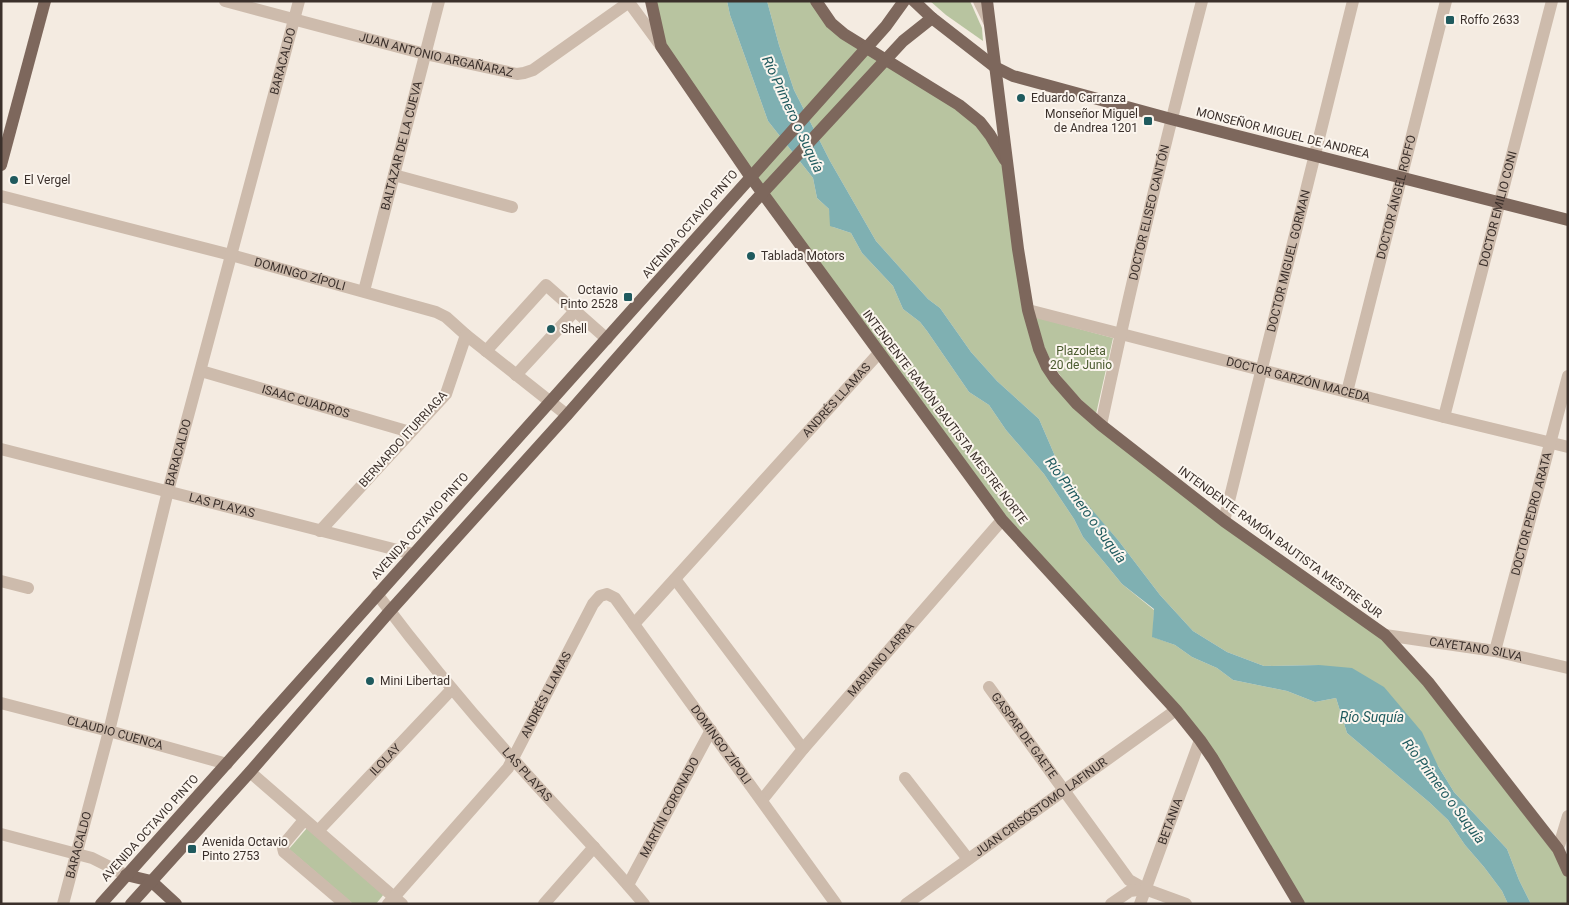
<svg xmlns="http://www.w3.org/2000/svg" width="1569" height="905" font-family="Roboto,sans-serif">
  <style>
    .green { fill: #b8c4a0 }
    .water { fill: #7fb0b2 }
    .lines { fill: none; stroke-linecap: round; stroke-linejoin: round }
    .minor { stroke: #cdbbac; stroke-width: 12 }
    .major { stroke: #7d675c; stroke-width: 12 }
    .poi-dot { fill: #1f5a5e; stroke: #fbf5ee; stroke-width: 2 }
    .labels { text-anchor: middle; dominant-baseline: central; stroke-width: 4; stroke-linejoin: round; paint-order: stroke }
    .poi-label { font-size: 12px; fill: #3b302b; stroke: #fbf5ee; text-anchor: start }
    .street-label { font-size: 12px; fill: #3b302b; stroke: #fbf5ee }
    .park-label { font-size: 12px; fill: #4a5a2e; stroke: #fbf5ee }
    .water-label { font-size: 14px; font-style: italic; fill: #1f5a5e; stroke: #fbf5ee }
  </style>
  <rect width="100%" height="100%" fill="#f4ebe1"/>
  <g class="green">
    <path d="M 651,1 L 727,1 L 730,15 L 768,121 L 813,178 L 817,198 L 829,209 L 833,227 L 851,233 L 862,253 L 893,286 L 903,309 L 920,322 L 927,331 L 969,392 L 989,405 L 1006,430 L 1044,474 L 1074,519 L 1083,537 L 1104,562 L 1122,584 L 1154,610 L 1153,637 L 1175,645 L 1192,657 L 1217,668 L 1233,680 L 1287,691 L 1315,702 L 1336,698 L 1347,733 L 1429,802 L 1448,820 L 1465,845 L 1484,867 L 1502,891 L 1508,904 L 1299,904 L 1213,759 L 1002,520 L 661,46 Z"/>
    <path d="M 767,1 L 816,1 L 831,23 L 959,105 L 1008,166 L 1039,349 L 1077,404 L 1385,635 L 1568,871 L 1568,904 L 1531,904 L 1519,880 L 1507,849 L 1454,792 L 1438,766 L 1319,665 L 1264,666 L 1227,652 L 1193,631 L 1160,595 L 1118,540 L 1075,491 L 1058,463 L 1039,419 L 997,381 L 971,352 L 940,308 L 928,299 L 876,241 L 830,161 L 794,90 L 779,45 Z"/>
    <path d="M 930,1 L 970,1 L 982,28 L 983,41 L 946,15 Z"/>
    <path d="M 1035,317 L 1113,338 L 1096,414 C 1076,395 1057,376 1046,351 C 1041,340 1039,328 1035,317 Z"/>
    <path d="M 307,828 L 384,894 L 376,904 L 353,904 L 289,849 Z"/>
  </g>
  <path class="water" d="M 727,1 L 767,1 L 779,45 L 794,90 L 830,161 L 876,241 L 928,299 L 940,308 L 971,352 L 997,381 L 1039,419 L 1058,463 L 1075,490 L 1118,540 L 1160,595 L 1193,631 L 1227,652 L 1264,666 L 1319,665 L 1352,668 L 1384,687 L 1422,732 L 1438,766 L 1454,792 L 1507,849 L 1519,880 L 1531,904 L 1508,904 L 1502,891 L 1484,867 L 1465,845 L 1448,820 L 1429,802 L 1347,733 L 1336,698 L 1315,702 L 1287,691 L 1233,680 L 1217,668 L 1192,657 L 1175,645 L 1152,637 L 1154,609 L 1122,584 L 1104,562 L 1083,537 L 1074,519 L 1044,474 L 1006,430 L 989,405 L 969,392 L 927,331 L 920,322 L 903,309 L 893,286 L 862,253 L 851,233 L 830,226 L 829,209 L 817,198 L 813,178 L 768,121 L 730,15 Z"/>
  <g class="lines">
    <g class="minor">
      <path id="s1" d="M 225,1 L 425,54 L 517,74 L 524,73 L 533,70 L 629,2"/>
      <path d="M 628,1 L 661,46"/>
      <path d="M 979,1 L 989,22"/>
      <path d="M 394,175 L 512,207"/>
      <path id="s2" d="M 1,196 L 231,255 L 436,312 L 446,317 L 466,335 L 567,415"/>
      <path id="s3" d="M 364,291 L 439,1"/>
      <path id="s4" d="M 1028,310 L 1444,417 L 1568,447"/>
      <path d="M 486,351 L 546,285 L 607,339"/>
      <path id="s5" d="M 201,371 L 410,432"/>
      <path d="M 516,375 L 575,311"/>
      <path id="s6" d="M 1347,392 L 1446,1"/>
      <path id="s7" d="M 1444,417 L 1552,1"/>
      <path id="s8" d="M 1101,425 C 1131,283 1165,142 1202,1"/>
      <path id="s9" d="M 1,449 L 413,554"/>
      <path id="s10" d="M 1224,521 L 1353,1"/>
      <path d="M 320,531 L 446,394 L 466,335"/>
      <path d="M 675,579 L 803,749"/>
      <path d="M 1,581 L 28,588"/>
      <path id="s11" d="M 377,594 C 422,654 471,713 522,769 C 562,814 605,857 644,904"/>
      <path id="s12" d="M 634,624 L 879,353"/>
      <path id="s13" d="M 1385,635 L 1495,651 L 1568,668"/>
      <path id="s14" d="M 1495,651 L 1568,376"/>
      <path id="s15" d="M 989,687 L 1129,880 L 1145,889 L 1186,904"/>
      <path id="s16" d="M 1,703 L 109,731 L 227,764"/>
      <path d="M 250,772 L 402,904"/>
      <path d="M 905,778 L 968,859"/>
      <path id="s17" d="M 762,800 L 803,749 L 1002,520"/>
      <path d="M 304,820 L 284,844 L 283,848 L 284,852 L 345,904"/>
      <path id="s18" d="M 318,831 L 452,689"/>
      <path d="M 1,834 L 92,858 L 126,875"/>
      <path d="M 1558,849 L 1568,816"/>
      <path id="s19" d="M 628,885 L 711,730"/>
      <path id="s20" d="M 63,904 L 109,731 L 168,491 L 299,1"/>
      <path id="s21" d="M 388,904 L 508,768 L 593,604 L 600,596 L 607,594 L 615,598 L 836,904"/>
      <path d="M 544,904 L 594,847"/>
      <path id="s22" d="M 906,904 L 1176,710"/>
      <path d="M 1111,904 L 1130,891 L 1145,889"/>
      <path id="s23" d="M 1140,904 L 1200,740"/>
    </g>
    <g class="major">
      <path d="M 651,1 L 661,46 L 750,176 L 1002,520 L 1176,710 L 1200,740 L 1213,759 L 1299,904"/>
      <path d="M 816,1 L 831,23 L 844,34 L 959,105 L 980,122 L 990,135 L 1005,160"/>
      <path d="M 914,1 L 932,18 L 995,67 L 1013,76 L 1171,119 L 1568,220"/>
      <path d="M 987,1 L 1018,249 L 1028,310 L 1039,349 L 1047,367 L 1055,379 L 1077,404 L 1101,425 L 1224,521 L 1385,635 L 1428,682 L 1526,808 L 1558,849 L 1568,871"/>
      <path d="M 1,165 L 45,1"/>
      <path d="M 126,875 L 151,881 L 176,904"/>
      <path d="M 101,904 L 886,26 L 904,1"/>
      <path d="M 131,904 L 250,772 L 390,611 L 567,415 L 754,202 L 903,41 L 932,18"/>
    </g>
  </g>
  <g class="poi-dot">
    <rect x="1445" y="15" width="10" height="10" rx="2.5"/>
    <circle cx="1021" cy="98" r="5"/>
    <rect x="1143" y="116" width="10" height="10" rx="2.5"/>
    <circle cx="14" cy="180" r="5"/>
    <circle cx="751" cy="256" r="5"/>
    <rect x="623" y="292" width="10" height="10" rx="2.5"/>
    <circle cx="551" cy="329" r="5"/>
    <circle cx="370" cy="681" r="5"/>
    <rect x="187" y="844" width="10" height="10" rx="2.5"/>
  </g>
  <g class="labels">
    <g class="poi-label">
      <text x="1460" y="20">Roffo 2633</text>
      <text x="1031" y="98">Eduardo Carranza</text>
      <text x="1138" y="114" text-anchor="end">Monseñor Miguel<tspan x="1138" dy="14">de Andrea 1201</tspan></text>
      <text x="24" y="180">El Vergel</text>
      <text x="761" y="256">Tablada Motors</text>
      <text x="618" y="290" text-anchor="end">Octavio<tspan x="618" dy="14">Pinto 2528</tspan></text>
      <text x="561" y="329">Shell</text>
      <text x="380" y="681">Mini Libertad</text>
      <text x="202" y="842">Avenida Octavio<tspan x="202" dy="14">Pinto 2753</tspan></text>
    </g>
    <g class="street-label">
      <text stroke="none"><textPath href="#s1" startOffset="218">JUAN ANTONIO ARGAÑARAZ</textPath></text>
      <text stroke="none"><textPath href="#s20" startOffset="871">BARACALDO</textPath></text>
      <text transform="translate(1283 133) rotate(14)">MONSEÑOR MIGUEL DE ANDREA</text>
      <text stroke="none"><textPath href="#s3" startOffset="150">BALTAZAR DE LA CUEVA</textPath></text>
      <text stroke="none"><textPath href="#s6" startOffset="201">DOCTOR ÁNGEL ROFFO</textPath></text>
      <text stroke="none"><textPath href="#s7" startOffset="215">DOCTOR EMILIO CONI</textPath></text>
      <text stroke="none"><textPath href="#s8" startOffset="218">DOCTOR ELISEO CANTÓN</textPath></text>
      <text transform="translate(690 224) rotate(-49)">AVENIDA OCTAVIO PINTO</text>
      <text stroke="none"><textPath href="#s10" startOffset="268">DOCTOR MIGUEL GORMAN</textPath></text>
      <text stroke="none"><textPath href="#s2" startOffset="309">DOMINGO ZÍPOLI</textPath></text>
      <text stroke="none"><textPath href="#s4" startOffset="279">DOCTOR GARZÓN MACEDA</textPath></text>
      <text stroke="none"><textPath href="#s12" startOffset="302">ANDRÉS LLAMAS</textPath></text>
      <text stroke="none"><textPath href="#s5" startOffset="109">ISAAC CUADROS</textPath></text>
      <text transform="translate(945 417) rotate(53)">INTENDENTE RAMÓN BAUTISTA MESTRE NORTE</text>
      <text transform="translate(403 439) rotate(-48)">BERNARDO ITURRIAGA</text>
      <text stroke="none"><textPath href="#s20" startOffset="466">BARACALDO</textPath></text>
      <text stroke="none"><textPath href="#s9" startOffset="228">LAS PLAYAS</textPath></text>
      <text stroke="none"><textPath href="#s14" startOffset="142">DOCTOR PEDRO ARATA</textPath></text>
      <text transform="translate(420 526) rotate(-48)">AVENIDA OCTAVIO PINTO</text>
      <text transform="translate(1280 542) rotate(36)">INTENDENTE RAMÓN BAUTISTA MESTRE SUR</text>
      <text stroke="none"><textPath href="#s13" startOffset="92">CAYETANO SILVA</textPath></text>
      <text stroke="none"><textPath href="#s17" startOffset="184">MARIANO LARRA</textPath></text>
      <text stroke="none"><textPath href="#s21" startOffset="264">ANDRÉS LLAMAS</textPath></text>
      <text stroke="none"><textPath href="#s16" startOffset="118">CLAUDIO CUENCA</textPath></text>
      <text stroke="none"><textPath href="#s15" startOffset="60">GASPAR DE GAETE</textPath></text>
      <text stroke="none"><textPath href="#s21" startOffset="574">DOMINGO ZÍPOLI</textPath></text>
      <text stroke="none"><textPath href="#s18" startOffset="98">ILOLAY</textPath></text>
      <text stroke="none"><textPath href="#s11" startOffset="235">LAS PLAYAS</textPath></text>
      <text stroke="none"><textPath href="#s22" startOffset="166">JUAN CRISÓSTOMO LAFINUR</textPath></text>
      <text stroke="none"><textPath href="#s19" startOffset="88">MARTÍN CORONADO</textPath></text>
      <text stroke="none"><textPath href="#s23" startOffset="88">BETANIA</textPath></text>
      <text transform="translate(150 828) rotate(-48)">AVENIDA OCTAVIO PINTO</text>
      <text stroke="none"><textPath href="#s20" startOffset="61">BARACALDO</textPath></text>
    </g>
    <g class="park-label">
      <text x="1081" y="351">Plazoleta<tspan x="1081" dy="14">20 de Junio</tspan></text>
    </g>
    <g class="water-label">
      <text transform="translate(793 114) rotate(65)">Río Primero o Suquía</text>
      <text transform="translate(1086 510) rotate(54)">Río Primero o Suquía</text>
      <text x="1372" y="717">Río Suquía</text>
      <text transform="translate(1444 791) rotate(53)">Río Primero o Suquía</text>
    </g>
  </g>
  <rect width="1569" height="905" fill="none" stroke="#3b302b" stroke-width="5"/>
</svg>
